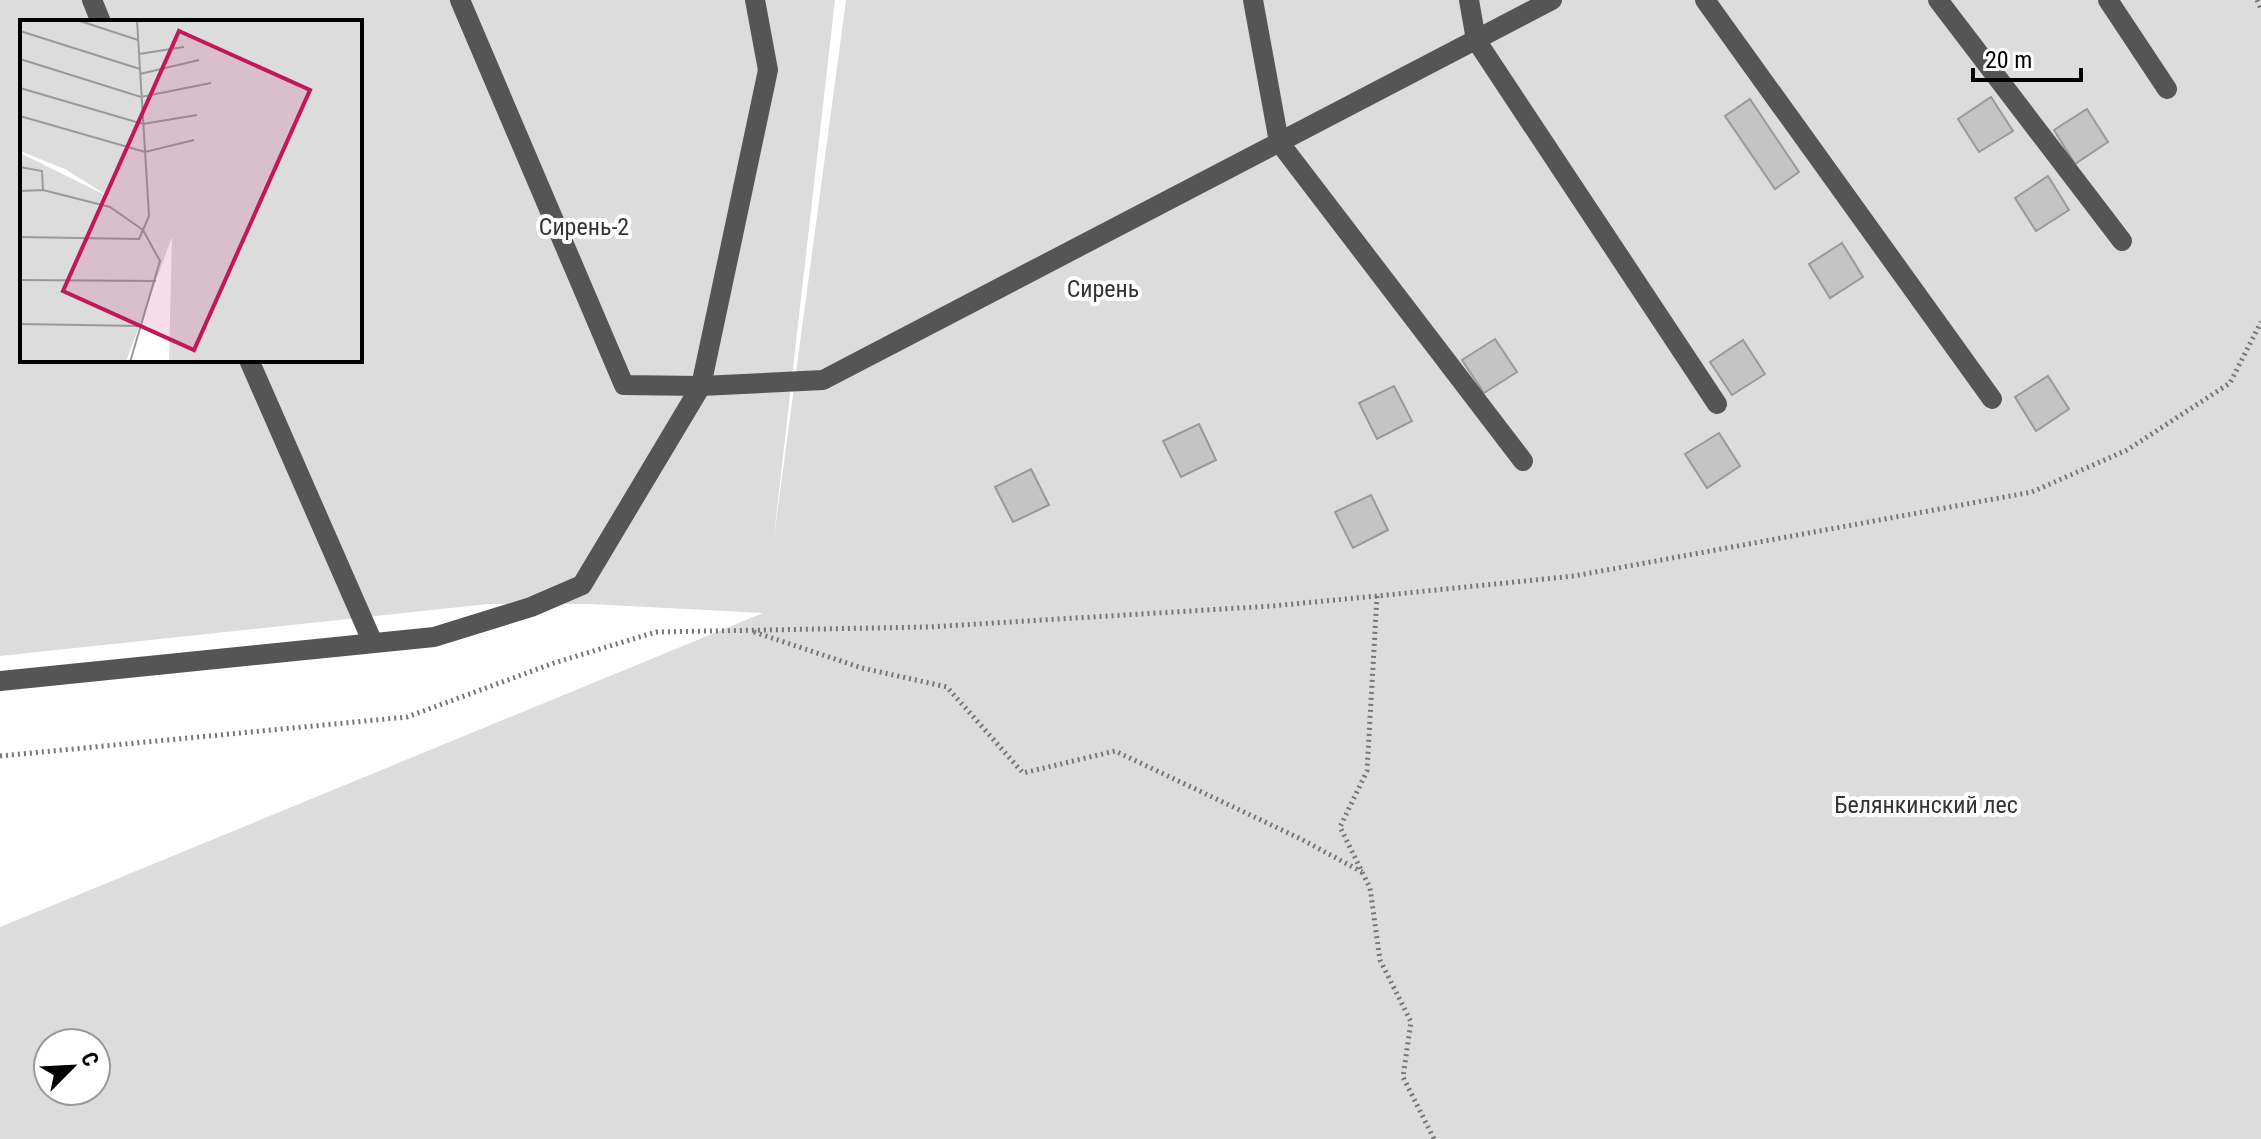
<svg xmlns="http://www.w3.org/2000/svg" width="2261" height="1139" font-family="'Roboto Condensed',sans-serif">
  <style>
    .green { fill: #dcdcdc; fill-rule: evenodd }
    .building { fill: #c4c4c4; stroke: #999; stroke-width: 2 }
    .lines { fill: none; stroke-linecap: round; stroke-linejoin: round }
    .path { stroke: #777; stroke-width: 5; stroke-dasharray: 2 4; stroke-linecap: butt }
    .minor { stroke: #555; stroke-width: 20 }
    .labels { text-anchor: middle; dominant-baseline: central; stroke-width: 8; stroke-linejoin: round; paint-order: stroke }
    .park-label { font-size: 24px; fill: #333; stroke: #fff }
    .inset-road { fill: none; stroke: #999; stroke-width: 2 }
    .view { fill: #c2185b; fill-opacity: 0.15; stroke: #c2185b; stroke-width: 4 }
    .inset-edge { fill: none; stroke: #000; stroke-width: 4 }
  </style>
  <rect width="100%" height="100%" fill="#fff"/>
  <path class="green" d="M 0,0 L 835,0 L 773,544 L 846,0 L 2261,0 L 2261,1139 L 0,1139 L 0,927 L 763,613 L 589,604 L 488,604 L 0,656 ZM 22,22 L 360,22 L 360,360 L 22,360 ZM 48,1043 L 96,1043 L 96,1091 L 48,1091 Z"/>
  <g class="building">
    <path d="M 1991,97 L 2013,131 L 1979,152 L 1958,119 Z"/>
    <path d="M 1750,99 L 1799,172 L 1775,189 L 1725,116 Z"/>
    <path d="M 2087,109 L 2108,142 L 2075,164 L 2054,130 Z"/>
    <path d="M 2048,176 L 2069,210 L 2036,231 L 2015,198 Z"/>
    <path d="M 1842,243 L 1863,277 L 1830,298 L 1809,264 Z"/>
    <path d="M 1495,339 L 1517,372 L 1484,393 L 1462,360 Z"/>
    <path d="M 1743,340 L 1765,374 L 1732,395 L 1710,362 Z"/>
    <path d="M 2048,376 L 2069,409 L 2036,431 L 2015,397 Z"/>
    <path d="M 1394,386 L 1412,421 L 1377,439 L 1359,403 Z"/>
    <path d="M 1199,424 L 1216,460 L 1181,477 L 1163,441 Z"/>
    <path d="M 1719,433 L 1740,466 L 1707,488 L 1685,454 Z"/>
    <path d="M 1031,469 L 1049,505 L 1013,522 L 995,487 Z"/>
    <path d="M 1371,495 L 1388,530 L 1353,548 L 1335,512 Z"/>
  </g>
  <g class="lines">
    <g class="path">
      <path d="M 2257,0 L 2261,9"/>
      <path d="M 1377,596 L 1367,771 L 1340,827 L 1370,888 L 1380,960 L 1411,1022 L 1403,1077 L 1434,1139"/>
      <path d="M 754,632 L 862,668 L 947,687 L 1023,773 L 1115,751 L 1301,839 L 1362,872"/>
      <path d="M 0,756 L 407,717 L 554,663 L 656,632 L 928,627 L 1272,606 L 1377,596 L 1574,576 L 2032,492 L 2127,450 L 2230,383 L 2261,322"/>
    </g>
    <g class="minor">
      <path d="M 92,0 L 101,22"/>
      <path d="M 460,0 L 624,385 L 701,386 L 768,70 L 755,0"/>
      <path d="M 1253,0 L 1279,142 L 1523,461"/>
      <path d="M 1469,0 L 1476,40 L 1717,404"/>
      <path d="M 1705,0 L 1992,399"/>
      <path d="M 1938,0 L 2122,241"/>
      <path d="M 2108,0 L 2167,89"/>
      <path d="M 249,360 L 373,643"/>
      <path d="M 0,681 L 434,637 L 531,607 L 582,585 L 701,386 L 823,380 L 1552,0"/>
    </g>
  </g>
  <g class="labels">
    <g class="park-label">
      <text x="584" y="227">Сирень-2</text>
      <text x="1103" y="289">Сирень</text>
      <text x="1926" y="805">Белянкинский лес</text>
    </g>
  </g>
  <g transform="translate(20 20)">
    <rect width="342" height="342" fill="#fff"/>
    <path d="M 0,0 L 342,0 L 342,342 L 149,342 L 152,217 L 106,342 L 0,342 L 0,133 L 93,179 L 45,149 L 0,131 Z" fill="#dcdcdc"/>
    <path class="inset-road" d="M 57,0 L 118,20M 0,11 L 120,49M 119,34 L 164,27M 0,39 L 121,77 L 191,63M 120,54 L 179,40M 0,68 L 123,104 L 177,95M 0,96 L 125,132 L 174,120M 0,147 L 22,151 L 23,170M 0,171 L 23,170 L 90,187 L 123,210 L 119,219 L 0,217M 0,260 L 136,261M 0,304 L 121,306M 110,342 L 140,241 L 123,210 L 129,196 L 117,0"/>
    <path class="view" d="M 159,11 L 290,70 L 174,330 L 43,271 Z"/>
    <rect width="342" height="342" class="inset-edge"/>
  </g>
  <g transform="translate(72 1067) rotate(66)"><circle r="38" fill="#ffffff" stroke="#999999" stroke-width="2"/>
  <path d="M0-6L14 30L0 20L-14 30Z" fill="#000000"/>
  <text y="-12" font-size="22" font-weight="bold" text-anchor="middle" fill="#000000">С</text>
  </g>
  <path d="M1973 68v12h108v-12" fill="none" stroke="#000000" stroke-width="4"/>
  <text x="1985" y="68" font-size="24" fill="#000000" stroke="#ffffff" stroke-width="6" paint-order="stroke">20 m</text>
</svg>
